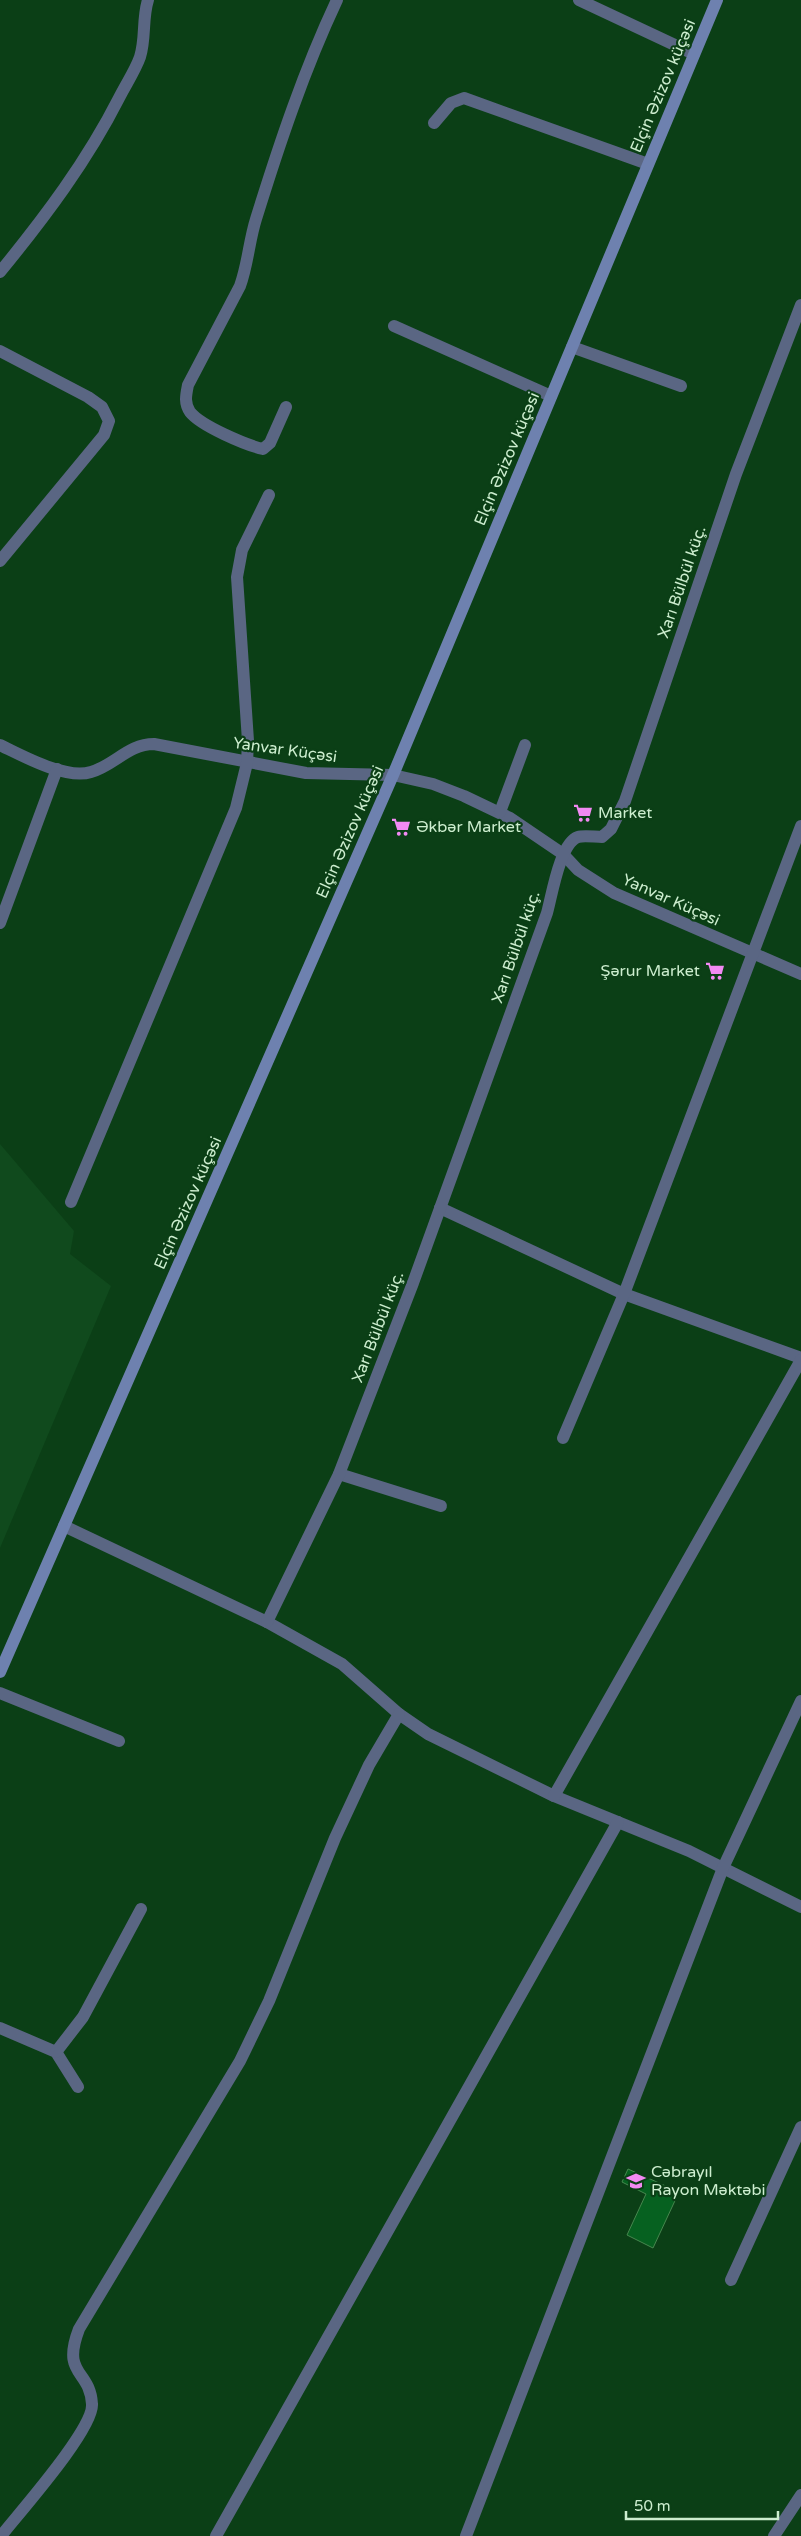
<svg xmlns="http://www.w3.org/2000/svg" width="801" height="2536" font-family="'Varela Round',sans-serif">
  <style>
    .built { fill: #104a1d }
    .building { fill: #066120; stroke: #46874e }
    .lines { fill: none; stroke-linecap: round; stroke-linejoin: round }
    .street { stroke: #5a6683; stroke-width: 12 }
    .secondary { stroke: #6e81af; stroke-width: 12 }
    .labels { text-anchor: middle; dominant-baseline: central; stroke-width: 4.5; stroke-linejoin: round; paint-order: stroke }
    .street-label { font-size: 16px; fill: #cdeecf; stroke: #0b3f16 }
    .poi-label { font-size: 16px; fill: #cdeecf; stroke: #0b3f16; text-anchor: start }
  </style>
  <rect width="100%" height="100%" fill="#0b3f16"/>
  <path class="built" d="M 0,1144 L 74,1231 L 70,1254 L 111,1286 L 0,1548 Z"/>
  <path class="building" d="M 628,2169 L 679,2192 L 653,2248 L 627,2235 L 646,2194 L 622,2182 Z"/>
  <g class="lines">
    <g class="street">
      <path d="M 579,0 L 694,54"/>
      <path d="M 434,123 L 451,103 L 464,98 L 648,164"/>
      <path d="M 0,272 C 45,217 87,161 119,98 C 126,84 135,71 140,57 C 146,38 142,19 148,0"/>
      <path d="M 394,326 L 551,396"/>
      <path d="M 572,347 L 681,386"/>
      <path d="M 0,351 L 88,397 L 102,407 L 109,421 L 104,435 L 0,561"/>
      <path d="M 286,407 L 270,443 L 263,449 C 246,445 201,426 190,412 C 184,403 186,395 188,385 L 240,286 C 248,264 249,241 256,219 C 279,145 304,70 337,0"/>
      <path d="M 0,745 C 23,756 66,780 91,772 C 115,765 128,744 154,744 L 306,773 L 393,775 L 433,784 L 464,796 L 510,818 L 563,854 L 578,870 L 614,893 L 801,974"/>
      <path d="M 500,812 L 525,745"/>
      <path d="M 0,923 L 57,769"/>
      <path d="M 71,1202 L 236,808 L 247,763 L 248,741 L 237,577 L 242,550 L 269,495"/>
      <path d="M 440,1208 L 624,1294 L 801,1358"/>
      <path d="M 563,1438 L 624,1294 L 801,826"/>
      <path d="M 339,1474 L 441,1506"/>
      <path d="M 64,1526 L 267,1622 L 342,1664 L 399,1714 L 428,1734 L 554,1796 L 689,1851 L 801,1907"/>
      <path d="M 267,1622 L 339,1474 L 413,1283 L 547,913 C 552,895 560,843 578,837 C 584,835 595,837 602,837 L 611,829 L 625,801 L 736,474 L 801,305"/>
      <path d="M 0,1693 L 119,1741"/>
      <path d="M 554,1796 L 801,1360"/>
      <path d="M 0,2028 L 56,2052 L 78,2087"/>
      <path d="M 56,2052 L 83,2017 L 141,1909"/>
      <path d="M 731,2280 L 801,2127"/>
      <path d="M 1,2536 C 19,2513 94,2429 92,2404 C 90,2369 61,2376 79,2329 L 240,2061 L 269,2001 L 335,1838 L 369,1765 L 399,1714"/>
      <path d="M 216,2536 L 618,1822"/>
      <path d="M 466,2536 L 723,1868 L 801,1701"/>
      <path d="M 774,2536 L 801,2495"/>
    </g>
    <path class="secondary" d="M 0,1672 L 393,775 L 717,0"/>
  </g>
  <defs>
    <g id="supermarket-bare" transform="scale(1.5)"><path d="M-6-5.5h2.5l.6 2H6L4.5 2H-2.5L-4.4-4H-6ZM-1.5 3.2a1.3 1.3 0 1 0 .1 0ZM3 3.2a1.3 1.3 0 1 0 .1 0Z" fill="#f28af3" stroke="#0b3f16" stroke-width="2.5" paint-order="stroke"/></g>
    <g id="school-bare" transform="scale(1.5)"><path d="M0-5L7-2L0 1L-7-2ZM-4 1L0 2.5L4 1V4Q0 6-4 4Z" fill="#f28af3" stroke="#0b3f16" stroke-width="2.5" paint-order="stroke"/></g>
  </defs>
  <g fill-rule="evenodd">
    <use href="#supermarket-bare" x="583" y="813"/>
    <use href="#supermarket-bare" x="401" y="827"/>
    <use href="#supermarket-bare" x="715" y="971"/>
    <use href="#school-bare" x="636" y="2181"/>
  </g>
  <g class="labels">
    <g class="street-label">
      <text transform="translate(663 86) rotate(-67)">Elçin Əzizov küçəsi</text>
      <text transform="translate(507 459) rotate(-67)">Elçin Əzizov küçəsi</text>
      <text transform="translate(682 582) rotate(-71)">Xarı Bülbül küç.</text>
      <text transform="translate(285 750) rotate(8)">Yanvar Küçəsi</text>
      <text transform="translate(350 832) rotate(-66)">Elçin Əzizov küçəsi</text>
      <text transform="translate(671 900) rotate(24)">Yanvar Küçəsi</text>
      <text transform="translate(516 947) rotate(-71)">Xarı Bülbül küç.</text>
      <text transform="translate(188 1203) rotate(-66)">Elçin Əzizov küçəsi</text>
      <text transform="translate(378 1327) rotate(-69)">Xarı Bülbül küç.</text>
    </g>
    <g class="poi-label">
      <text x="598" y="813">Market</text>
      <text x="416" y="827">Əkbər Market</text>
      <text x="700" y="971" text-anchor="end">Şərur Market</text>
      <text x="651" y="2172">Cəbrayıl<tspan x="651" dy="18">Rayon Məktəbi</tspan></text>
    </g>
  </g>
  <path d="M626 2511v8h152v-8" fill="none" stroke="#cdeecf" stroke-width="2.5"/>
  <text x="634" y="2511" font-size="15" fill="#cdeecf" stroke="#0b3f16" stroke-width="4" paint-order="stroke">50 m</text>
</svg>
